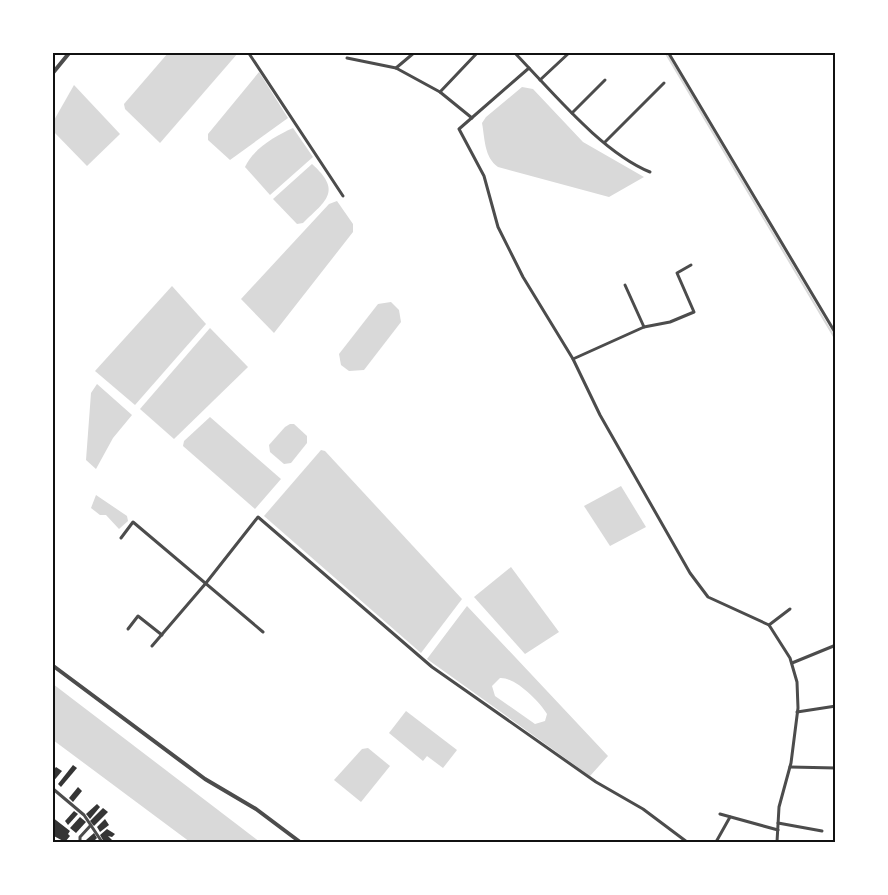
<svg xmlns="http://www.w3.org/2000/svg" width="888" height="895" font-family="Signika,sans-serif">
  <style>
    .water { fill: #d9d9d9; fill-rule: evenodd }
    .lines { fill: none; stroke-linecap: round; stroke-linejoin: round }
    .stream { stroke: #d9d9d9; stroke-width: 2 }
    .building { fill: #353535 }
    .minor { stroke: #4c4c4c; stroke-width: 3 }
    .tertiary { stroke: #4c4c4c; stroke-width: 4 }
    .neatline { fill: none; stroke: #111; stroke-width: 2 }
  </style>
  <rect width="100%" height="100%" fill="#fff"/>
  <g class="water">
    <path d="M 168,53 L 238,53 L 160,143 L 125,109 L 124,104 Z"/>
    <path d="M 259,72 L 288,118 L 230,160 L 208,140 L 208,134 Z"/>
    <path d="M 74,85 L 120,134 L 87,166 L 53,131 L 53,122 Z"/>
    <path d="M 522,87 L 533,89 L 583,142 L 644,177 L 609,197 L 498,167 C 484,157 485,139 482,123 L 486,117 Z"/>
    <path d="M 293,128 L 313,157 L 270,195 L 245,167 C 253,149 275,136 293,128 Z"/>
    <path d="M 312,164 C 342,191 327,200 303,223 L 297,224 L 273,199 Z"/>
    <path d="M 337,201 L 353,224 L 353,232 L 274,333 L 241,299 L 329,204 Z"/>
    <path d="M 172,286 L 206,324 L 135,405 L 95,371 Z"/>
    <path d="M 391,302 L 399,310 L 401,322 L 364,370 L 349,371 L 341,365 L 339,354 L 378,304 Z"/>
    <path d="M 210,328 L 248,367 L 174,439 L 140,409 Z"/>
    <path d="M 97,384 L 132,415 L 113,438 L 96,469 L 86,460 L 91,393 Z"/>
    <path d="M 210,417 L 281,479 L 255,509 L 183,446 L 184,441 Z"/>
    <path d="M 290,424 L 294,424 L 307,436 L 307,443 L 291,463 L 284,464 L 270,452 L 269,445 L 285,427 Z"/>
    <path d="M 321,450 L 325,451 L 462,599 L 421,653 L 264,516 Z"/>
    <path d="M 621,486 L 646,527 L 610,546 L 584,506 Z"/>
    <path d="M 96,495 L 127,516 L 128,521 L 119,529 L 106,515 L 100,515 L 91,508 Z"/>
    <path d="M 511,567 L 559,632 L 525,654 L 474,597 Z"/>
    <path d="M 467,606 L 608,756 L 590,776 L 427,659 ZM 500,678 C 515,677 539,701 547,714 L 545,721 L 535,724 L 495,696 L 492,686 Z"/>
    <path d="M 53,684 L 260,842 L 190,842 L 53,740 Z"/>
    <path d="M 406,711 L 457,750 L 443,768 L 427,756 L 423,761 L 389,733 Z"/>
    <path d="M 368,748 L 390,766 L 361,802 L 334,780 L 362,749 Z"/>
  </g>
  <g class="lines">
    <path class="stream" d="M 665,52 L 836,340"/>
  </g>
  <g class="building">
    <path d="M 73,765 L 77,768 L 61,787 L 58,784 Z"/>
    <path d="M 56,767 L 62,771 L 52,783 L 52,772 Z"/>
    <path d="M 78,787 L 82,791 L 73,802 L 69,798 Z"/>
    <path d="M 97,804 L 100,807 L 90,819 L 86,814 Z"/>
    <path d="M 103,808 L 108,812 L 94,826 L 90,821 Z"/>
    <path d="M 74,811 L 78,814 L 68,825 L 65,821 Z"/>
    <path d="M 52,817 L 70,831 L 68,834 L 70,836 L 65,842 L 52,835 Z"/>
    <path d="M 80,817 L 86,822 L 76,833 L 70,828 Z"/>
    <path d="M 105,819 L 109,825 L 100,832 L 97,827 Z"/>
    <path d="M 107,829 L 115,834 L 112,837 L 108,836 L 112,840 L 104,842 L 100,835 Z"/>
    <path d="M 94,833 L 97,838 L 93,842 L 88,842 L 86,840 Z"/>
  </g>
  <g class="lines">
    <g class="minor">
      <path d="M 248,52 L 343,196"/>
      <path d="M 514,52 L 529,68 L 459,129 L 484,176 L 498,227 L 523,277 L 573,359 L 600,415 L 690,573 L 708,597 L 769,625 L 790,658 L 797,682 L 798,708 L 791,763 L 779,807 L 777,842"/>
      <path d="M 668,52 L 836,334"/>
      <path d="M 347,58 L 396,68 L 440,92 L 472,118"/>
      <path d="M 396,68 L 415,52"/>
      <path d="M 529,68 C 562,103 606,154 650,172"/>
      <path d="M 540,80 L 570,52"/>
      <path d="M 440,92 L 478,52"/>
      <path d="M 572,113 L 605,80"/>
      <path d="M 605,142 L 664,83"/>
      <path d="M 625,285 L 644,327"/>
      <path d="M 573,359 L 644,327 L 670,322 L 694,312 L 677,273 L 691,265"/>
      <path d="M 121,538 L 133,522 L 263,632"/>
      <path d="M 769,625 L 790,609"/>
      <path d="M 128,629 L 138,616 L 162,635"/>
      <path d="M 152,646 L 206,583 L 258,517 L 432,667 L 596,782 L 643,809 L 687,842"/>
      <path d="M 792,663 L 836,645"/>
      <path d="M 797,712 L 836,706"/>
      <path d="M 790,767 L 836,768"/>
      <path d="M 52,788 L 84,815 L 102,842"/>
      <path d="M 720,814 L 778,830"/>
      <path d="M 778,823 L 822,831"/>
      <path d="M 80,842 L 80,837 L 91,825"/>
      <path d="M 716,842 L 730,817"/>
    </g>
    <g class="tertiary">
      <path d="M 52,74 L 70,52"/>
      <path d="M 52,665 L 205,779 L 256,809 L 300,842"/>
    </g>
  </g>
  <rect width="888" height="895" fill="none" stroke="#ffffff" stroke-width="108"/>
  <rect x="54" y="54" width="780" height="787" class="neatline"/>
</svg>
